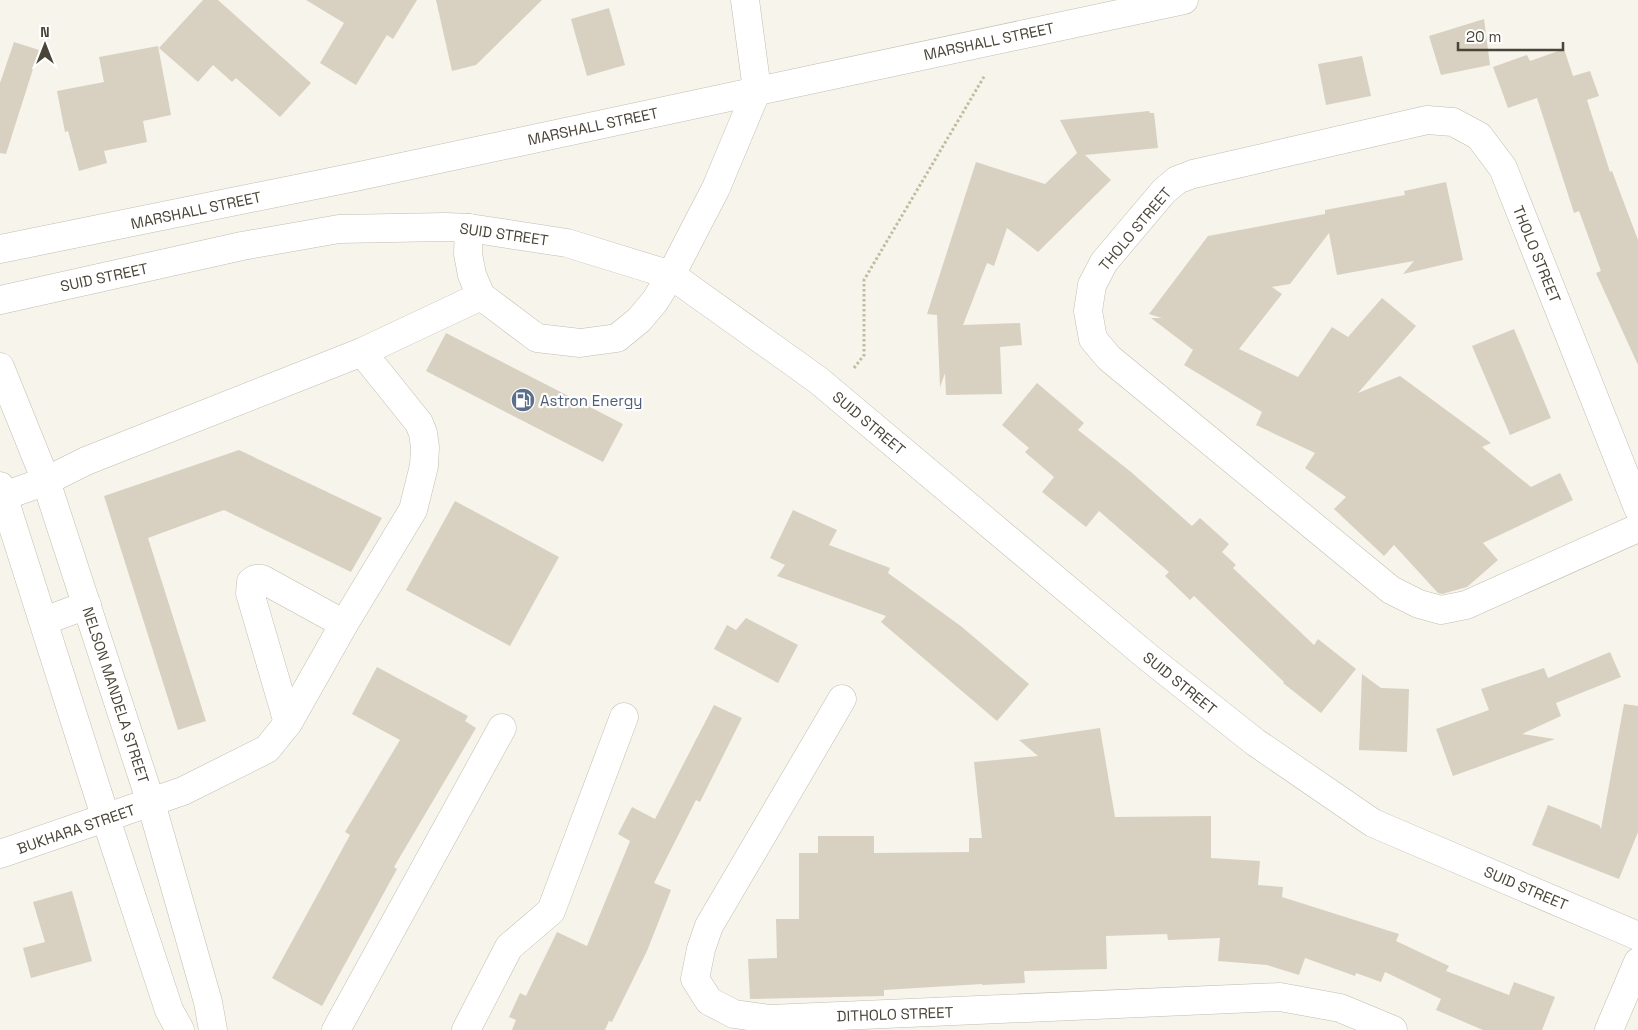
<svg xmlns="http://www.w3.org/2000/svg" width="1638" height="1030" font-family="'Space Grotesk',sans-serif">
  <style>
    .building { fill: #d8d1c1 }
    .lines { fill: none; stroke-linecap: round; stroke-linejoin: round }
    .minor-casing { stroke: #c2bdae; stroke-width: 29 }
    .path { stroke: #c3ba9f; stroke-width: 3; stroke-dasharray: 2.5 2.5; stroke-linecap: butt }
    .minor { stroke: #fff; stroke-width: 28 }
    .labels { text-anchor: middle; dominant-baseline: central; stroke-width: 4.5; stroke-linejoin: round; paint-order: stroke }
    .street-label { font-size: 15px; fill: #4a4539; stroke: #fff }
    .service-label { font-size: 15px; fill: #4e5e75; stroke: #fff; text-anchor: start }
  </style>
  <rect width="100%" height="100%" fill="#f6f4eb"/>
  <g class="building">
    <path d="M 203,0 L 218,0 L 311,83 L 280,117 L 236,78 L 232,82 L 213,65 L 198,82 L 159,48 Z"/>
    <path d="M 306,0 L 417,0 L 393,39 L 387,35 L 356,85 L 320,63 L 344,23 Z"/>
    <path d="M 436,0 L 542,0 L 476,65 L 452,71 Z"/>
    <path d="M 609,8 L 625,65 L 587,76 L 571,19 Z"/>
    <path d="M 1484,19 L 1490,65 L 1441,75 L 1429,36 Z"/>
    <path d="M 14,42 L 39,50 L 6,154 L 0,153 L 0,83 Z"/>
    <path d="M 158,46 L 171,115 L 143,121 L 147,142 L 104,151 L 107,163 L 79,171 L 68,131 L 65,132 L 57,91 L 104,82 L 99,57 Z"/>
    <path d="M 1564,49 L 1573,76 L 1590,71 L 1599,96 L 1587,100 L 1610,172 L 1612,171 L 1638,240 L 1638,365 L 1596,273 L 1601,271 L 1579,211 L 1574,213 L 1537,98 L 1508,108 L 1493,67 L 1527,55 L 1530,61 Z"/>
    <path d="M 1362,56 L 1371,96 L 1326,105 L 1318,64 Z"/>
    <path d="M 1149,111 L 1150,113 L 1154,113 L 1158,148 L 1085,155 L 1111,180 L 1038,252 L 1007,228 L 994,266 L 987,263 L 963,325 L 1020,323 L 1022,345 L 1000,347 L 1002,394 L 946,395 L 945,373 L 940,387 L 937,315 L 927,314 L 976,162 L 1045,184 L 1077,153 L 1060,120 Z"/>
    <path d="M 1446,182 L 1463,260 L 1403,274 L 1414,261 L 1337,275 L 1329,233 L 1290,284 L 1272,287 L 1282,294 L 1239,349 L 1298,377 L 1332,327 L 1348,337 L 1382,298 L 1416,326 L 1358,393 L 1400,376 L 1491,443 L 1482,447 L 1531,487 L 1560,473 L 1573,500 L 1483,543 L 1498,560 L 1467,587 L 1442,594 L 1438,593 L 1394,545 L 1384,556 L 1334,509 L 1346,497 L 1305,468 L 1315,453 L 1256,425 L 1262,412 L 1184,365 L 1193,350 L 1151,318 L 1162,318 L 1149,314 L 1208,236 L 1325,214 L 1325,210 L 1405,195 L 1404,191 Z"/>
    <path d="M 1514,329 L 1551,418 L 1510,435 L 1472,346 Z"/>
    <path d="M 446,333 L 623,424 L 603,462 L 426,371 Z"/>
    <path d="M 1037,383 L 1084,423 L 1078,430 L 1131,472 L 1192,526 L 1200,518 L 1229,544 L 1222,552 L 1236,565 L 1233,568 L 1314,645 L 1318,639 L 1356,669 L 1321,713 L 1283,683 L 1284,682 L 1194,596 L 1190,600 L 1165,576 L 1169,572 L 1099,511 L 1086,527 L 1042,492 L 1054,477 L 1025,452 L 1029,448 L 1002,425 Z"/>
    <path d="M 239,450 L 382,518 L 351,572 L 224,510 L 148,538 L 206,721 L 178,730 L 104,496 Z"/>
    <path d="M 455,501 L 559,557 L 510,646 L 406,590 Z"/>
    <path d="M 793,510 L 837,530 L 829,545 L 890,568 L 888,573 L 962,627 L 1029,684 L 997,721 L 881,622 L 886,616 L 777,576 L 785,565 L 770,558 Z"/>
    <path d="M 746,618 L 798,645 L 778,683 L 714,649 L 727,625 L 736,630 Z"/>
    <path d="M 1610,652 L 1621,677 L 1556,703 L 1561,716 L 1522,734 L 1555,739 L 1453,776 L 1436,729 L 1489,710 L 1481,689 L 1544,668 L 1548,678 Z"/>
    <path d="M 377,667 L 468,716 L 465,721 L 476,728 L 394,867 L 397,869 L 322,1006 L 272,978 L 350,835 L 345,832 L 400,740 L 352,714 Z"/>
    <path d="M 1362,674 L 1381,688 L 1409,689 L 1407,752 L 1359,750 Z"/>
    <path d="M 1624,704 L 1638,706 L 1638,832 L 1619,879 L 1532,845 L 1548,805 L 1599,825 L 1601,829 Z"/>
    <path d="M 714,705 L 742,718 L 700,802 L 696,800 L 654,883 L 671,890 L 647,951 L 612,1022 L 609,1021 L 605,1030 L 512,1030 L 516,1020 L 509,1017 L 520,993 L 526,996 L 557,932 L 587,946 L 630,841 L 618,834 L 632,807 L 655,819 Z"/>
    <path d="M 1100,728 L 1115,817 L 1211,816 L 1211,858 L 1260,861 L 1258,885 L 1283,887 L 1282,897 L 1399,934 L 1396,941 L 1449,966 L 1446,971 L 1509,995 L 1514,982 L 1555,997 L 1542,1030 L 1483,1030 L 1436,1010 L 1441,999 L 1385,972 L 1381,982 L 1356,973 L 1355,976 L 1305,958 L 1299,975 L 1267,965 L 1218,961 L 1220,938 L 1168,940 L 1167,934 L 1106,936 L 1107,969 L 1024,971 L 1025,983 L 982,985 L 982,984 L 884,990 L 884,996 L 750,999 L 748,959 L 777,958 L 776,919 L 799,919 L 799,853 L 818,853 L 818,836 L 874,836 L 874,853 L 969,852 L 969,838 L 982,838 L 974,762 L 1038,756 L 1019,740 Z"/>
    <path d="M 72,891 L 92,961 L 31,978 L 23,948 L 45,942 L 33,902 Z"/>
  </g>
  <g class="lines">
    <g class="minor-casing">
      <g id="minor">
        <path d="M 469,228 L 468,254 L 472,275 L 481,296 L 537,338 L 580,343 L 617,338 L 639,320 L 655,301 L 671,275 L 716,188 L 757,90 L 745,0"/>
        <path d="M 0,249 L 355,177 L 1184,0"/>
        <path d="M 0,300 L 242,246 L 339,229 L 446,227 L 469,228 L 567,243 L 671,275 L 818,380 L 1149,658 L 1255,742 L 1373,823 L 1638,936"/>
        <path d="M 0,367 L 46,481 L 151,803 L 208,1002 L 213,1030"/>
        <path d="M 0,486 L 106,819 L 169,1010 L 180,1030"/>
        <path d="M 4,496 L 46,481 L 86,461 L 362,352 L 481,296"/>
        <path d="M 1638,508 L 1503,168 L 1479,136 L 1453,122 L 1427,120 L 1193,174 L 1177,180 L 1164,191 L 1104,262 L 1092,285 L 1088,311 L 1093,339 L 1109,358 L 1391,590 L 1419,604 L 1441,610 L 1466,605 L 1638,528"/>
        <path d="M 44,621 L 87,605"/>
        <path d="M 842,699 L 709,926 L 701,949 L 695,979 L 709,1001 L 734,1014 L 770,1019 L 1280,997 L 1340,1008 L 1393,1030"/>
        <path d="M 288,723 L 250,593 L 251,582 L 255,579 L 262,579 L 344,624"/>
        <path d="M 0,854 L 183,791 L 267,749 L 288,723 L 344,624 L 413,510 L 424,466 L 425,447 L 423,433 L 419,423 L 362,352"/>
        <path d="M 336,1030 L 502,728"/>
        <path d="M 466,1030 L 509,947 L 551,911 L 624,717"/>
        <path d="M 1609,1030 L 1638,962"/>
      </g>
    </g>
    <path class="path" d="M 854,368 L 864,355 L 864,280 L 985,75"/>
    <use href="#minor" class="minor"/>
  </g>
  <defs>
    <g id="fuel-disc" transform="scale(1.25)"><circle r="9.5" fill="#5c6f8a" stroke="#fff"/><path d="M-5.5-6h7V0h2V4h1.3V-2.5L3-4.5l.8-.8L6-3V5H2.5V1h-1V6h-7ZM-4.2-4.7v3.2H.2V-4.7Z" fill="#fff"/></g>
  </defs>
  <g fill-rule="evenodd">
    <use href="#fuel-disc" x="523" y="400"/>
  </g>
  <g class="labels">
    <g class="street-label">
      <text transform="translate(989 41) rotate(-12)">MARSHALL STREET</text>
      <text transform="translate(593 126) rotate(-12)">MARSHALL STREET</text>
      <text transform="translate(196 210) rotate(-12)">MARSHALL STREET</text>
      <text transform="translate(1135 229) rotate(-50)">THOLO STREET</text>
      <text transform="translate(504 234) rotate(8)">SUID STREET</text>
      <text transform="translate(1537 254) rotate(68)">THOLO STREET</text>
      <text transform="translate(104 277) rotate(-12)">SUID STREET</text>
      <text transform="translate(869 423) rotate(40)">SUID STREET</text>
      <text transform="translate(1180 683) rotate(39)">SUID STREET</text>
      <text transform="translate(116 695) rotate(72)">NELSON MANDELA STREET</text>
      <text transform="translate(76 829) rotate(-19)">BUKHARA STREET</text>
      <text transform="translate(1526 888) rotate(23)">SUID STREET</text>
      <text transform="translate(895 1014) rotate(-2)">DITHOLO STREET</text>
    </g>
    <g class="service-label">
      <text x="540" y="400">Astron Energy</text>
    </g>
  </g>
  <g transform="translate(45 45)" stroke="#ffffff" stroke-width="4" paint-order="stroke">
  <path d="M0-4L9 19L0 12L-9 19Z" fill="#4a4539"/>
  <text y="-8" font-size="14" font-weight="bold" text-anchor="middle" fill="#4a4539">N</text>
  </g>
  <path d="M1458 42v8h105v-8" fill="none" stroke="#4a4539" stroke-width="2.5"/>
  <text x="1466" y="42" font-size="15" fill="#4a4539" stroke="#ffffff" stroke-width="4" paint-order="stroke">20 m</text>
</svg>
